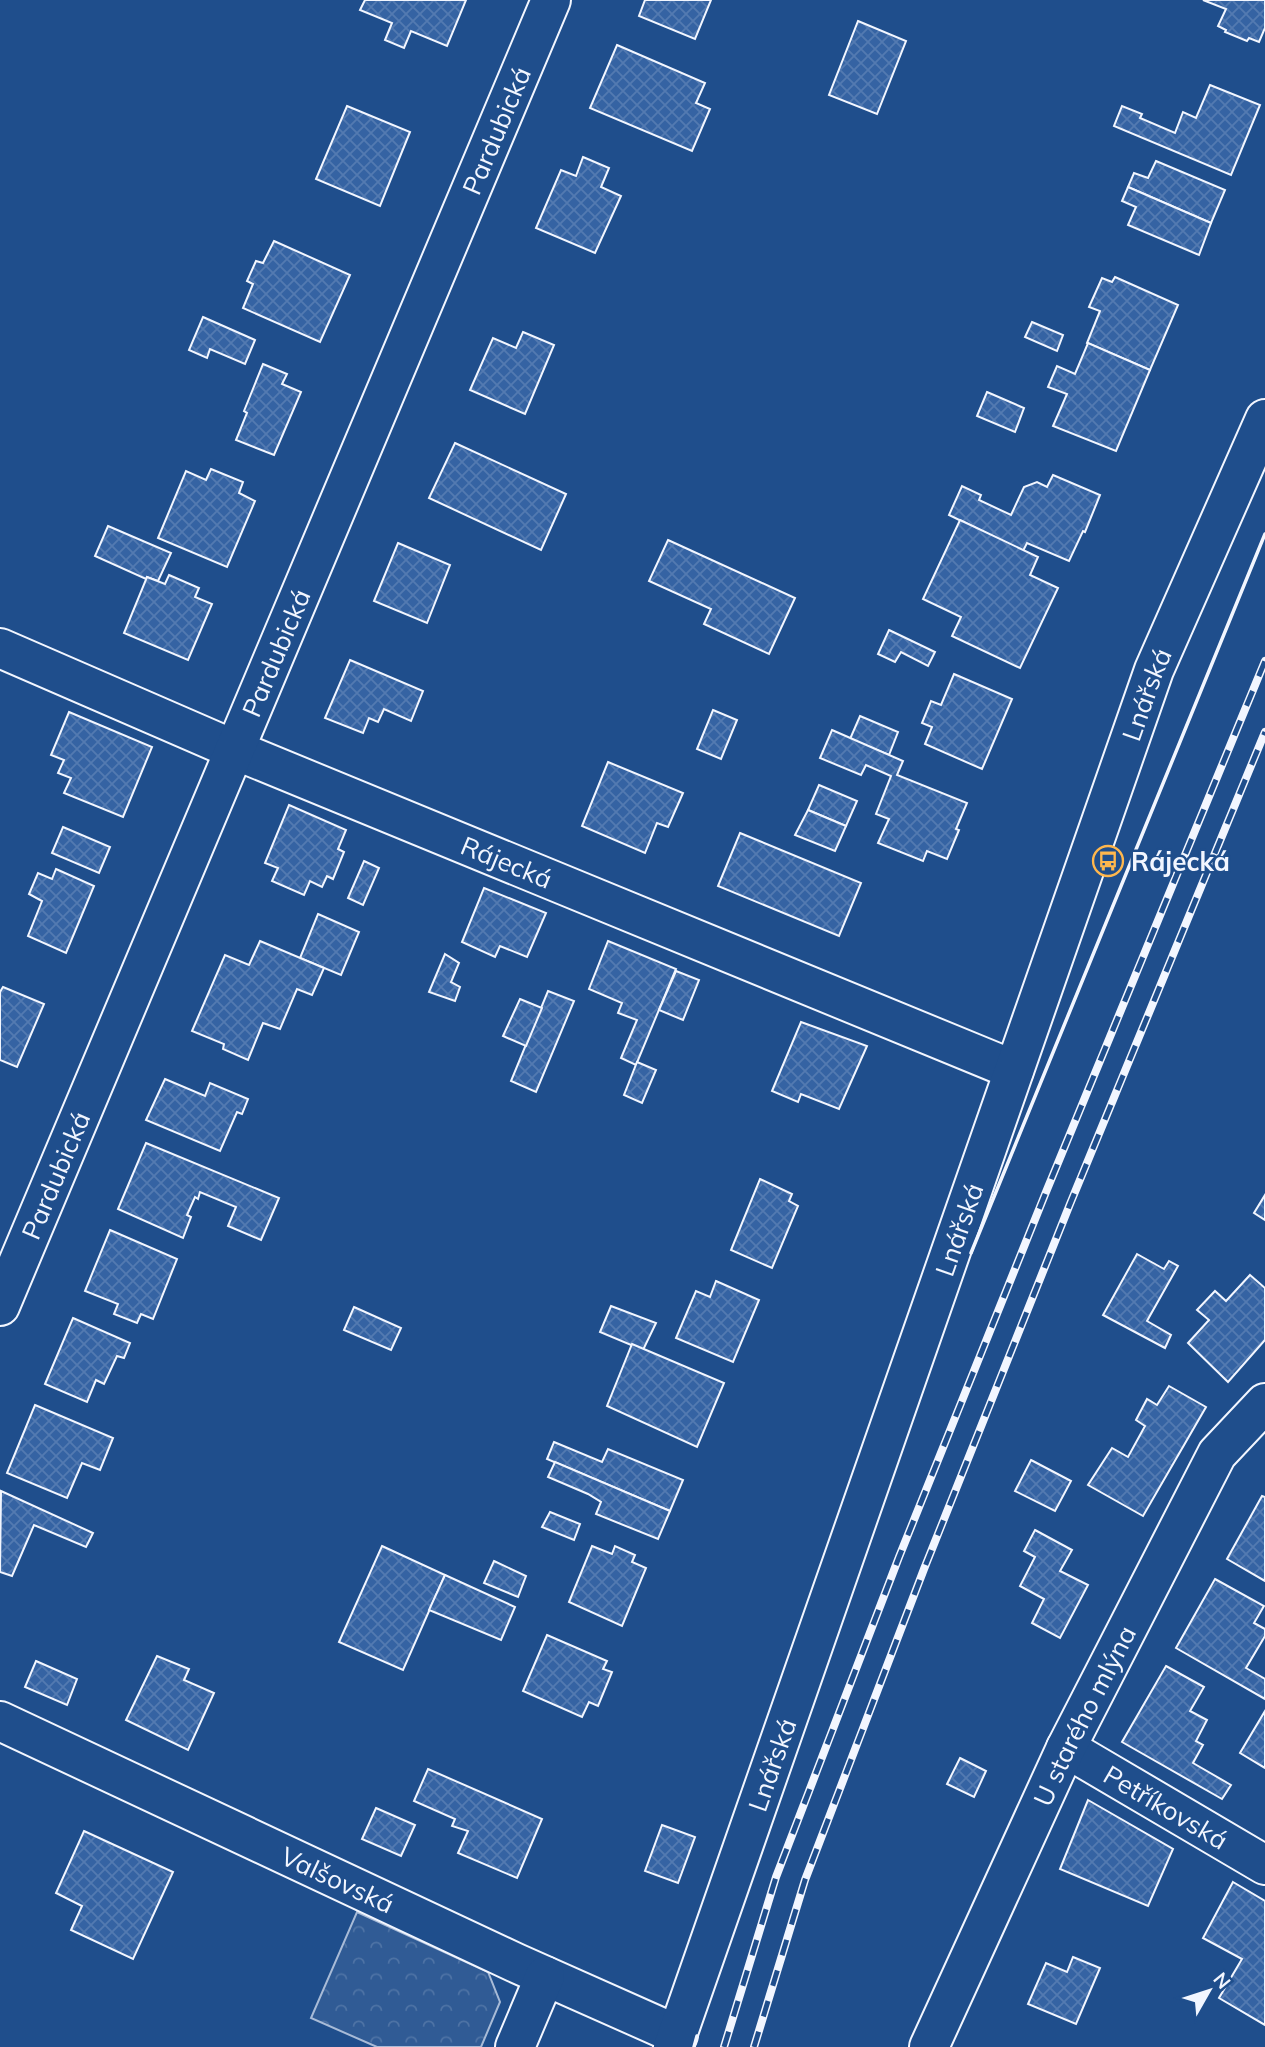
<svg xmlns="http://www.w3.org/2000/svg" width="1265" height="2047" font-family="Mulish,sans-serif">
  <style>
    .forest { fill: url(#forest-crowns); stroke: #a8bbd7; stroke-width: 2 }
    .building { fill: url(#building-cross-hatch); stroke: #f2f6ff; stroke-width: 2 }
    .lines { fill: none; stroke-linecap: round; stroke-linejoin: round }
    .minor-casing { stroke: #f2f6ff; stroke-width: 42 }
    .minor { stroke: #1f4e8c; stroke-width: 38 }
    .rail-casing { stroke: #f2f6ff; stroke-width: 8 }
    .rail { stroke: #1f4e8c; stroke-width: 5; stroke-dasharray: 16; stroke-linecap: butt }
    .wall { stroke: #f2f6ff; stroke-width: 3.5 }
    .labels { text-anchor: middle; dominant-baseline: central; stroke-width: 5; stroke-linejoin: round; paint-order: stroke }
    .street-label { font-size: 26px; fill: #f2f6ff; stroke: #1f4e8c }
    .poi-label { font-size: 26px; font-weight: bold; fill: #f2f6ff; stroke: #1f4e8c; text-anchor: start }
  </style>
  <defs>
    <pattern id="forest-crowns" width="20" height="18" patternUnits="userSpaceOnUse" patternTransform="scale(1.75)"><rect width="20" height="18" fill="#305b95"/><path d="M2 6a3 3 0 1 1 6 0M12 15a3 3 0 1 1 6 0" fill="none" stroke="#4e73a5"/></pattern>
    <pattern id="building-cross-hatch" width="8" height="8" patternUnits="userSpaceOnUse" patternTransform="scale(1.75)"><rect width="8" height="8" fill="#3563a3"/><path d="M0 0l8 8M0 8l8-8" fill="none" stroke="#537ab1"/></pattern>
  </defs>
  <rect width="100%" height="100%" fill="#1f4e8c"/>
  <path class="forest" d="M 357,1912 L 488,1972 L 500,2002 L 481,2047 L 377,2047 L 311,2018 Z"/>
  <g class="building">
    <path d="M 365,0 L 466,0 L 447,46 L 411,31 L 404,48 L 385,40 L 392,23 L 360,10 Z"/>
    <path d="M 645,0 L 711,0 L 695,39 L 639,16 Z"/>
    <path d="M 1203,0 L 1265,0 L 1265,28 L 1259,42 L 1249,38 L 1247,41 L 1225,32 L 1226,30 L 1218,26 L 1226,9 Z"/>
    <path d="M 858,21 L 906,41 L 877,114 L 829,95 Z"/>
    <path d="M 617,45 L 705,83 L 696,103 L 710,109 L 692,151 L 590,108 Z"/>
    <path d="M 1210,85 L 1260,105 L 1231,175 L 1114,126 L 1122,106 L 1142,114 L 1140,118 L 1175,133 L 1183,112 L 1196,118 Z"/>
    <path d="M 347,106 L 410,132 L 380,206 L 316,179 Z"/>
    <path d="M 583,157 L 609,168 L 601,187 L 621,196 L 595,253 L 536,228 L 561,170 L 576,176 Z"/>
    <path d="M 1156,161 L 1225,190 L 1211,223 L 1128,187 L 1134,173 L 1148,178 Z"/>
    <path d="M 1128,187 L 1211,223 L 1199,255 L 1128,225 L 1136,207 L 1122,201 Z"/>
    <path d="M 274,241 L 350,275 L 320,342 L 243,308 L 253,284 L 247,281 L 256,261 L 263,263 Z"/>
    <path d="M 1115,277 L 1178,305 L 1150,370 L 1087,343 L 1100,311 L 1089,307 L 1102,278 L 1112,282 Z"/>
    <path d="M 203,317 L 255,340 L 245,364 L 210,349 L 207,358 L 189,350 Z"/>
    <path d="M 1032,322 L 1063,335 L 1057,351 L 1025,337 Z"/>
    <path d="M 523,332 L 554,345 L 525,414 L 470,390 L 493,338 L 516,348 Z"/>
    <path d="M 1088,343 L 1150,370 L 1116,451 L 1053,426 L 1067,394 L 1048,387 L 1057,366 L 1075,374 Z"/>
    <path d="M 263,364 L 287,374 L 282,384 L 301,392 L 274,455 L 236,440 L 247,413 L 244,411 Z"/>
    <path d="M 987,392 L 1024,408 L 1015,432 L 977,416 Z"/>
    <path d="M 455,443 L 566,494 L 541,550 L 429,498 Z"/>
    <path d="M 211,469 L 243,482 L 239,493 L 255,501 L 227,567 L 158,538 L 186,471 L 206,480 Z"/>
    <path d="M 1053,475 L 1100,495 L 1085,532 L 1083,531 L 1069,561 L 1027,543 L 1023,551 L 949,515 L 962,486 L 981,495 L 979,500 L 1011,515 L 1024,487 L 1037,482 L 1047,487 Z"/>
    <path d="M 960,520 L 1038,557 L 1030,575 L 1058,588 L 1020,668 L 952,636 L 961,617 L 923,599 Z"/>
    <path d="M 108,526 L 171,553 L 158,581 L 147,577 L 146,579 L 95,556 Z"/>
    <path d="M 668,540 L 795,598 L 769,654 L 704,624 L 711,609 L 649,581 Z"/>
    <path d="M 398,543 L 450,565 L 427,623 L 374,601 Z"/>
    <path d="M 169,575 L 199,588 L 195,597 L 212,604 L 188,660 L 124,633 L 147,577 L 165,584 Z"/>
    <path d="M 889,630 L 935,652 L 928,666 L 901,652 L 895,662 L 878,654 Z"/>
    <path d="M 350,660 L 423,691 L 411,721 L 384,709 L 378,722 L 369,718 L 363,733 L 325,718 Z"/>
    <path d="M 954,674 L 1012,699 L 982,769 L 925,744 L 932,727 L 922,723 L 931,701 L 941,705 Z"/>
    <path d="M 713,710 L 737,720 L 721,759 L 697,749 Z"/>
    <path d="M 69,712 L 152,747 L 123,817 L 64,793 L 71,778 L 58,773 L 64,760 L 51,755 Z"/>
    <path d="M 860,716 L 898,732 L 889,755 L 850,739 Z"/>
    <path d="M 832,730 L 903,761 L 897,775 L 967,803 L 956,829 L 959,830 L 947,859 L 927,851 L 923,861 L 878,843 L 889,819 L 876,814 L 891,776 L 866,765 L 861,775 L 820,758 Z"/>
    <path d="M 608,762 L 683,793 L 668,827 L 657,823 L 645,853 L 582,826 Z"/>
    <path d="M 819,785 L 857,801 L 846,826 L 808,810 Z"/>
    <path d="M 289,805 L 346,830 L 338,849 L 344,852 L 333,879 L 327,876 L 322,887 L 310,881 L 304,895 L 272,881 L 278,868 L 265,863 Z"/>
    <path d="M 808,810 L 846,826 L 835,851 L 795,835 Z"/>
    <path d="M 63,827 L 110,847 L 99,873 L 52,853 Z"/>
    <path d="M 740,833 L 861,883 L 839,936 L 718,886 Z"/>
    <path d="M 364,861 L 379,868 L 363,905 L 348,898 Z"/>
    <path d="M 56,869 L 94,886 L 66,953 L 28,936 L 42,901 L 29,894 L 38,873 L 52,879 Z"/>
    <path d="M 484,888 L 546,913 L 527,957 L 500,946 L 495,957 L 462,942 Z"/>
    <path d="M 318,914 L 359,932 L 341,975 L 300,958 Z"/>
    <path d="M 260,941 L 324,968 L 312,995 L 297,989 L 280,1029 L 263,1023 L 248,1060 L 223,1049 L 224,1044 L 192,1031 L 225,955 L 249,965 Z"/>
    <path d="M 608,941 L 676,969 L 636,1065 L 621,1058 L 637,1020 L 618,1013 L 622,1003 L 589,989 Z"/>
    <path d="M 445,954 L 459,963 L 451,982 L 460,987 L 455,1001 L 429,992 Z"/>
    <path d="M 676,971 L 699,980 L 683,1020 L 659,1010 Z"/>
    <path d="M 3,987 L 44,1004 L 17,1067 L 0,1060 L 0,992 Z"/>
    <path d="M 548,991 L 574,1001 L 536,1092 L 511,1081 Z"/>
    <path d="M 520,999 L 542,1008 L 526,1046 L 503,1036 Z"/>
    <path d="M 801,1022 L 867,1046 L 839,1109 L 801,1094 L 798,1102 L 772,1091 Z"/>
    <path d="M 637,1062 L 656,1070 L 642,1103 L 624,1095 Z"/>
    <path d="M 165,1079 L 205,1096 L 210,1083 L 248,1099 L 242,1114 L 237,1112 L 220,1151 L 146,1120 Z"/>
    <path d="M 146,1143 L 279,1198 L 261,1240 L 228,1226 L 236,1207 L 200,1192 L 198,1199 L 195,1197 L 187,1215 L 191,1217 L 183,1238 L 118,1209 Z"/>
    <path d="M 760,1179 L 792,1194 L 789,1201 L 798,1206 L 772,1268 L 731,1250 Z"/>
    <path d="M 1265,1195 L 1265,1220 L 1254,1213 Z"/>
    <path d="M 110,1230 L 177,1259 L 153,1319 L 141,1314 L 137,1323 L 114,1314 L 118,1304 L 85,1291 Z"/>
    <path d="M 1137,1254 L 1164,1269 L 1169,1261 L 1178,1266 L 1147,1321 L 1171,1335 L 1165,1348 L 1103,1315 Z"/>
    <path d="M 1250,1275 L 1265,1288 L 1265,1340 L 1228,1382 L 1188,1343 L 1209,1320 L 1197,1310 L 1215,1291 L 1226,1301 Z"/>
    <path d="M 716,1281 L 759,1300 L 733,1362 L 676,1338 L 696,1291 L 710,1297 Z"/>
    <path d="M 611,1306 L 656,1323 L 643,1350 L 600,1332 Z"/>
    <path d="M 354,1307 L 401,1328 L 391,1350 L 344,1330 Z"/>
    <path d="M 73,1318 L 130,1343 L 124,1358 L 117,1356 L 104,1384 L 96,1380 L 87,1402 L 45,1384 Z"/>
    <path d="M 632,1344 L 724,1383 L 697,1447 L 607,1406 Z"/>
    <path d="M 1169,1386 L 1206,1407 L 1143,1516 L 1088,1485 L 1112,1448 L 1128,1457 L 1145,1426 L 1136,1420 L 1147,1399 L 1157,1405 Z"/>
    <path d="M 35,1405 L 113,1438 L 100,1470 L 82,1463 L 67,1498 L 7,1473 Z"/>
    <path d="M 554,1442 L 602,1462 L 608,1449 L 683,1480 L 670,1511 L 547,1459 Z"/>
    <path d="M 1031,1460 L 1071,1481 L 1055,1511 L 1015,1491 Z"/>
    <path d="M 555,1462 L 670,1511 L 658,1539 L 596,1514 L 601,1502 L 588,1494 L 548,1477 Z"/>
    <path d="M 1,1491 L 93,1533 L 86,1547 L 34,1525 L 12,1576 L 0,1572 Z"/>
    <path d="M 1262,1496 L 1265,1497 L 1265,1581 L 1227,1559 Z"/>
    <path d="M 550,1512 L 580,1524 L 574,1540 L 542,1527 Z"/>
    <path d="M 1035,1530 L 1072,1550 L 1060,1571 L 1088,1585 L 1060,1638 L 1032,1623 L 1044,1599 L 1020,1586 L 1035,1557 L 1024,1551 Z"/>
    <path d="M 382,1546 L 445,1575 L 403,1670 L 339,1642 Z"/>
    <path d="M 592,1546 L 612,1554 L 615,1546 L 635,1555 L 632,1562 L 646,1568 L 622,1626 L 569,1602 Z"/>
    <path d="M 494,1561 L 526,1576 L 518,1597 L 484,1583 Z"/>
    <path d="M 445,1575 L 515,1607 L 501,1640 L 429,1610 Z"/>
    <path d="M 1215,1579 L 1264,1606 L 1254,1623 L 1265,1629 L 1265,1636 L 1246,1668 L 1265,1679 L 1265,1699 L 1176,1648 Z"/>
    <path d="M 547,1635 L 607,1661 L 603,1669 L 612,1672 L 598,1706 L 589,1702 L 582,1717 L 523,1691 Z"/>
    <path d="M 157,1656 L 189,1669 L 184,1680 L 214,1693 L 188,1750 L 126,1720 Z"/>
    <path d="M 36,1661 L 77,1679 L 67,1705 L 25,1687 Z"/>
    <path d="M 1166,1666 L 1204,1687 L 1190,1711 L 1207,1720 L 1196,1741 L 1203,1745 L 1193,1763 L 1231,1785 L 1222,1799 L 1122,1742 Z"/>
    <path d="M 1265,1711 L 1265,1768 L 1240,1753 Z"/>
    <path d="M 960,1758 L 986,1771 L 974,1797 L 947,1784 Z"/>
    <path d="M 428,1769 L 542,1819 L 517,1878 L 458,1853 L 468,1831 L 452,1826 L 455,1819 L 414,1801 Z"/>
    <path d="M 1088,1800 L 1173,1849 L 1148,1906 L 1060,1869 Z"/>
    <path d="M 376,1808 L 415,1825 L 401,1856 L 362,1839 Z"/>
    <path d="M 662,1825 L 695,1837 L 678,1883 L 645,1871 Z"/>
    <path d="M 84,1831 L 173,1872 L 133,1959 L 71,1930 L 82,1906 L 56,1893 Z"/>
    <path d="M 1233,1882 L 1265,1901 L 1265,2025 L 1219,1998 L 1242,1959 L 1203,1938 Z"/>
    <path d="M 1073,1957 L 1100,1968 L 1076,2024 L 1028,2004 L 1046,1963 L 1067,1972 Z"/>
  </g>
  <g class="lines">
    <g class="minor-casing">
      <g id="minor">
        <path id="s1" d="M 0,648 L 235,750 L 1014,1070"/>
        <path id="s2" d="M 0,1306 L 551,0"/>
        <path id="s3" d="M 0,1721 L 516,1963 L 678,2035"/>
        <path id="s4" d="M 1066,1748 L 1265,1865"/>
        <path d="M 515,2047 L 545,1976"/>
        <path id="s5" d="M 673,2047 L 1154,670 L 1265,419"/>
        <path id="s6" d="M 929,2047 L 1066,1748 L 1217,1454 L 1265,1403"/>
      </g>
    </g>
    <use href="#minor" class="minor"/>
    <g class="rail-casing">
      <g id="rail">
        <path d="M 724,2047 L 776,1877 L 899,1557 L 1046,1192 L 1265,661"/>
        <path d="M 754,2047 L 805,1880 L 924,1569 L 1070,1204 L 1265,732"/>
      </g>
    </g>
    <use href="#rail" class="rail"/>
    <g class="wall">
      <path d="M 971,1253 L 1265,534"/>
      <path d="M 694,2047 L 697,2036"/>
    </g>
  </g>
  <defs>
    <g id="bus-ring" transform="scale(1.575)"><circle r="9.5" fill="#1f4e8c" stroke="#ffb74d" stroke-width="1.5"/><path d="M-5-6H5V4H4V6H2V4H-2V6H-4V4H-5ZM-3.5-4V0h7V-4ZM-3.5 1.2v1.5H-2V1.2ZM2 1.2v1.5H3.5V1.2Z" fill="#ffb74d"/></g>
  </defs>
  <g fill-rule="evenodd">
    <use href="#bus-ring" x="1108" y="861"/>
  </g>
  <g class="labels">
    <g class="street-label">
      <text stroke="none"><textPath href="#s2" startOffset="1276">Pardubická</textPath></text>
      <text stroke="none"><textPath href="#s2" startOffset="709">Pardubická</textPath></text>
      <text stroke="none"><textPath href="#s5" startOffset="1433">Lnářská</textPath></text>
      <text stroke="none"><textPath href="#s1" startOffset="550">Rájecká</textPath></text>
      <text stroke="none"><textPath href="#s2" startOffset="142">Pardubická</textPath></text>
      <text stroke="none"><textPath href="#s5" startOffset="866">Lnářská</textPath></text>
      <text stroke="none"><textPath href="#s6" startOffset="366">U starého mlýna</textPath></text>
      <text stroke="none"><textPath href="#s5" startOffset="299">Lnářská</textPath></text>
      <text stroke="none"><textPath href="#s4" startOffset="116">Petříkovská</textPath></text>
      <text stroke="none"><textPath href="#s3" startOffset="373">Valšovská</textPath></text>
    </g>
    <g class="poi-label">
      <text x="1131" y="861">Rájecká</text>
    </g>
  </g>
  <g transform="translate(1209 1991) rotate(51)" stroke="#1f4e8c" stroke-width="5" paint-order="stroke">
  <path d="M0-5L12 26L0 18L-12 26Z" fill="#f2f6ff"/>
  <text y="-10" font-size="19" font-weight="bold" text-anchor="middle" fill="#f2f6ff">N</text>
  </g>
</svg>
